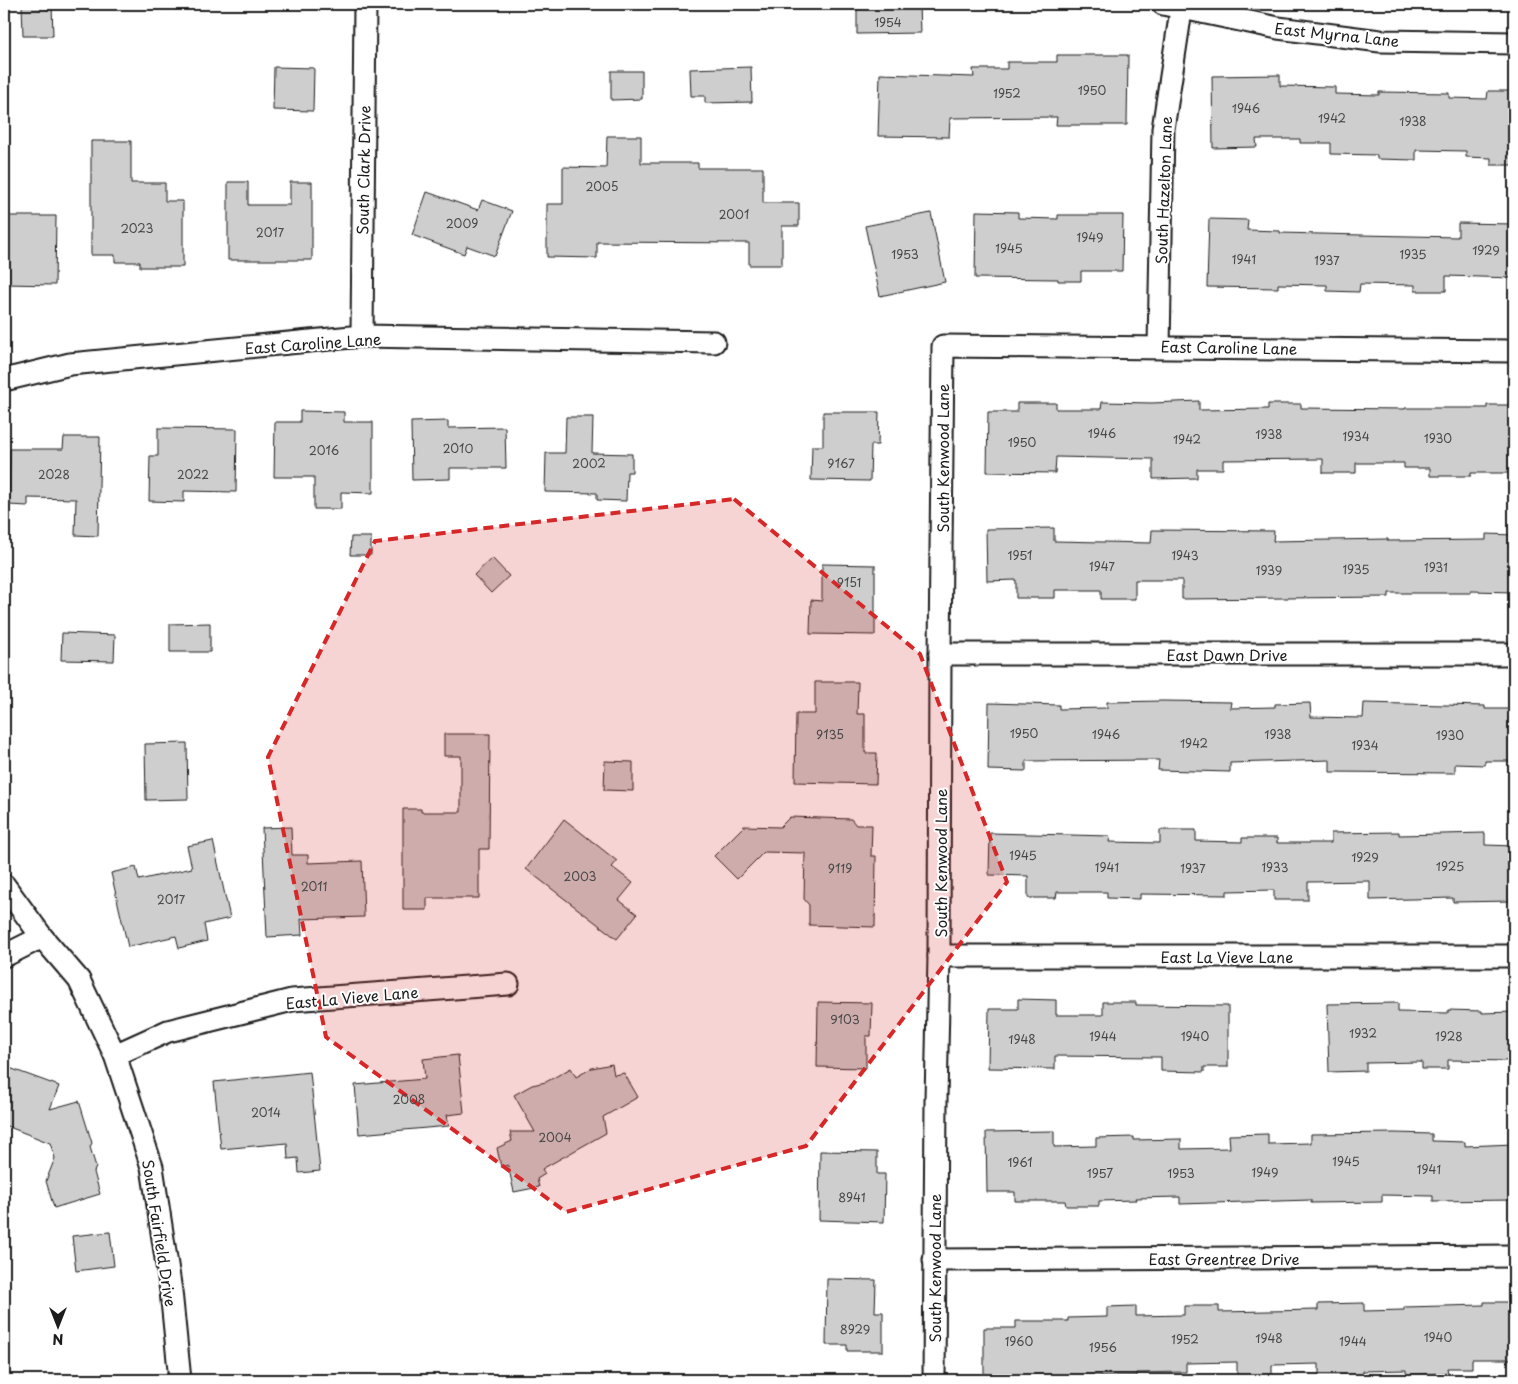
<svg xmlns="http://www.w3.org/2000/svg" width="1518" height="1384" font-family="'Playpen Sans',sans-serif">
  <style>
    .building { fill: #cecece; stroke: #1c1c1c }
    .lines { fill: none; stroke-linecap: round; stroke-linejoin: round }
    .street-casing { stroke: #1c1c1c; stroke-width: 25 }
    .street { stroke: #fff; stroke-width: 21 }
    .marked { fill: #d62828; fill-opacity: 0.2; stroke: #d62828; stroke-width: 4; stroke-dasharray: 10 6; stroke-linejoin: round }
    .labels { text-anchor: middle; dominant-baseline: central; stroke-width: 4; stroke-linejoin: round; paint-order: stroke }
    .number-label { font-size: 12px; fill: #484848 }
    .street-label { font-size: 15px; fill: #1c1c1c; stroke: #fff }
  </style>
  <rect width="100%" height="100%" fill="#fff"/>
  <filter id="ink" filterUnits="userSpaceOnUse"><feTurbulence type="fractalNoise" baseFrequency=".02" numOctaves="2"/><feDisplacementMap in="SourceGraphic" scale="10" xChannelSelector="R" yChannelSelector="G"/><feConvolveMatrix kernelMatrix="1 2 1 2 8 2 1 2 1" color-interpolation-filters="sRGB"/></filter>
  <g filter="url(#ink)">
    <g class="building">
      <path d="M 52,4 L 53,36 L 23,36 L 22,5 Z"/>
      <path d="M 857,4 L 919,4 L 920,33 L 857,34 Z"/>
      <path d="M 1057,55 L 1128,55 L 1127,125 L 1056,125 L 1057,117 L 950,118 L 949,137 L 878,136 L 880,74 L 974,77 L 973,69 L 1007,69 L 1007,62 L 1057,62 Z"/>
      <path d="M 274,67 L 314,68 L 313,111 L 273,110 Z"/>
      <path d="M 751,67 L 752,102 L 705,103 L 705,96 L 691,96 L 690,69 Z"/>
      <path d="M 611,71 L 642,71 L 642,99 L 611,100 Z"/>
      <path d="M 1280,75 L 1280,86 L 1335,87 L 1335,94 L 1379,95 L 1379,92 L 1449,93 L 1449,98 L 1487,99 L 1488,91 L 1514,91 L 1514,165 L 1491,165 L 1491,158 L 1466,157 L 1466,151 L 1416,150 L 1416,160 L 1377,159 L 1377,155 L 1331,154 L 1331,143 L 1300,143 L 1300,139 L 1256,139 L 1257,147 L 1213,148 L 1212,76 Z"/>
      <path d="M 607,136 L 641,136 L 641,163 L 698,163 L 698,168 L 763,168 L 763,203 L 799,203 L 799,226 L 782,226 L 782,265 L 749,265 L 749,243 L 597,242 L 597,258 L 547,257 L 547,204 L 563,204 L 563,167 L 606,168 Z"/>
      <path d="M 91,141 L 131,141 L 131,183 L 165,183 L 165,201 L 183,201 L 183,267 L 140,267 L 140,262 L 115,262 L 115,255 L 91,255 Z"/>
      <path d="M 228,182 L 248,182 L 248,205 L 290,205 L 290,182 L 312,182 L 312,260 L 228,260 Z"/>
      <path d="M 427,192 L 478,210 L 482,200 L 512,211 L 495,256 L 467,246 L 464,254 L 412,235 Z"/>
      <path d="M 976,211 L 1018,212 L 1018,218 L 1058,219 L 1058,215 L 1123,215 L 1122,271 L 1081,271 L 1081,281 L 1058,281 L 1058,279 L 975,278 Z"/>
      <path d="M 931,213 L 945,282 L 880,296 L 865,226 Z"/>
      <path d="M 4,216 L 56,216 L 55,285 L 4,284 Z"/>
      <path d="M 1209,219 L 1248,220 L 1247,230 L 1280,231 L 1280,233 L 1361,235 L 1458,237 L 1458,223 L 1514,224 L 1514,278 L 1446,276 L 1446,291 L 1415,291 L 1415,285 L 1360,284 L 1359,292 L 1327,291 L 1327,285 L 1278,284 L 1278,288 L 1207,287 Z"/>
      <path d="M 1199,401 L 1199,410 L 1268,409 L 1268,404 L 1301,404 L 1301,408 L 1405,409 L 1405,408 L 1487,408 L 1487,405 L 1514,405 L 1514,473 L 1471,473 L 1471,476 L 1430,476 L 1430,468 L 1404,468 L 1404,463 L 1356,463 L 1356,473 L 1323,473 L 1323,459 L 1223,460 L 1223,469 L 1197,469 L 1197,478 L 1153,479 L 1153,459 L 1056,457 L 1055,473 L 987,472 L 988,412 L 1017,412 L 1017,403 L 1056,403 L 1056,409 L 1101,409 L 1102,402 L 1152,403 Z"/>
      <path d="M 300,411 L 344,412 L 344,422 L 373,422 L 373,493 L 341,492 L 341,509 L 314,509 L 314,477 L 274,477 L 275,422 L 300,422 Z"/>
      <path d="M 823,412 L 879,412 L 878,445 L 871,445 L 870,481 L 811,480 L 812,446 L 823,446 Z"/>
      <path d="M 566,417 L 593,417 L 592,453 L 632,454 L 632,472 L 627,472 L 626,501 L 597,500 L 597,493 L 545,492 L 546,453 L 565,453 Z"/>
      <path d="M 448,421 L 448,428 L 505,427 L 506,468 L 450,468 L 450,479 L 412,480 L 411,422 Z"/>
      <path d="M 158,428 L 237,429 L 236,492 L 184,491 L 184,502 L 149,501 L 150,456 L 158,456 Z"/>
      <path d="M 64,437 L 100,437 L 98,536 L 75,535 L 76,499 L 28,498 L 28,506 L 9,505 L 10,449 L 63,449 Z"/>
      <path d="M 1054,528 L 1054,541 L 1151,543 L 1152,530 L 1274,531 L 1273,541 L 1388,539 L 1388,541 L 1486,540 L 1486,534 L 1514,535 L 1514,592 L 1471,591 L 1471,593 L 1389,593 L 1389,597 L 1182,599 L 1182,580 L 1135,580 L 1135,599 L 1101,599 L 1101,590 L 1055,590 L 1055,598 L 1016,598 L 1016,580 L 987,581 L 986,529 Z"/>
      <path d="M 351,537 L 371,537 L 371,555 L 350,555 Z"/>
      <path d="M 492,558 L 509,576 L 491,593 L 474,575 Z"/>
      <path d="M 822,564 L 875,565 L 875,635 L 810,634 L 811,600 L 822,601 Z"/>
      <path d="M 210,623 L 210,652 L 170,652 L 170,624 Z"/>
      <path d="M 62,633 L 115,635 L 114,661 L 61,660 Z"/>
      <path d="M 815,682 L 858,682 L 857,714 L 865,714 L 865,753 L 877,753 L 876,784 L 795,782 L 796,714 L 815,714 Z"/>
      <path d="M 1163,701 L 1231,702 L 1230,708 L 1275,707 L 1275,704 L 1310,703 L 1311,717 L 1363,718 L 1364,703 L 1485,706 L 1485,709 L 1514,709 L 1514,761 L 1485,761 L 1485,765 L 1455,764 L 1455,773 L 1330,772 L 1330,760 L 1230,763 L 1230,772 L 1158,770 L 1159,760 L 1026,761 L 1026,771 L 988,770 L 989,703 L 1059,705 L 1059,709 L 1107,708 L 1107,702 Z"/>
      <path d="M 444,734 L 490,734 L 489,849 L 479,849 L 479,898 L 427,898 L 427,910 L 403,910 L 403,809 L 421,809 L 421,812 L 461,812 L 461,756 L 444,756 Z"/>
      <path d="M 187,743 L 188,799 L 146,800 L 145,744 Z"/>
      <path d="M 605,761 L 633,762 L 633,791 L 604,790 Z"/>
      <path d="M 790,817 L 851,819 L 856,825 L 872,825 L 871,856 L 876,856 L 875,927 L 809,925 L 809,905 L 804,899 L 805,853 L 764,852 L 737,879 L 714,856 L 744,826 L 780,827 Z"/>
      <path d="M 564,819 L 617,861 L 612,867 L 633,883 L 619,900 L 637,914 L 617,939 L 526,869 Z"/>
      <path d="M 291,827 L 292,855 L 308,855 L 308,863 L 362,861 L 364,917 L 301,919 L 302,935 L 267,937 L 262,828 Z"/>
      <path d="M 1160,830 L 1196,830 L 1196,841 L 1242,842 L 1242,838 L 1277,838 L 1277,843 L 1331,843 L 1331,833 L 1399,832 L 1399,835 L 1485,833 L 1485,845 L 1514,846 L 1514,901 L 1453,902 L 1453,898 L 1370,900 L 1370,881 L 1308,882 L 1308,900 L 1274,900 L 1274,890 L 1227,891 L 1227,895 L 1140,894 L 1140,899 L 1107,898 L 1107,892 L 1057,892 L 1056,898 L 1028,898 L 1028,876 L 989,875 L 990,833 L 1110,836 L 1109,842 L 1160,843 Z"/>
      <path d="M 213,841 L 230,918 L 204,924 L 207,941 L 179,948 L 176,936 L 128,947 L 111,873 L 136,867 L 139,880 L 192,868 L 187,846 Z"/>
      <path d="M 1018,999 L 1056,1000 L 1056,1015 L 1103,1015 L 1103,1002 L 1136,1002 L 1136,1005 L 1228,1006 L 1228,1067 L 1204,1067 L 1204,1072 L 1161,1071 L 1161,1057 L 1055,1056 L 1055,1069 L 988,1068 L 989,1009 L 1018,1009 Z"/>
      <path d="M 818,1002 L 872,1003 L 871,1036 L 866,1036 L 866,1068 L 817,1067 Z"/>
      <path d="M 1398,1003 L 1398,1012 L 1448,1013 L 1448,1010 L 1482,1011 L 1482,1013 L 1514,1012 L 1514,1061 L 1448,1060 L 1448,1069 L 1422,1069 L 1422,1062 L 1366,1063 L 1366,1071 L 1329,1072 L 1327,1004 Z"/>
      <path d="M 458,1055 L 464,1113 L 447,1115 L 449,1126 L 359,1134 L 355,1085 L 425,1079 L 423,1059 Z"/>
      <path d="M 612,1064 L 614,1075 L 624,1073 L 638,1097 L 603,1117 L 606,1133 L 542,1169 L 545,1174 L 537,1179 L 539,1187 L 514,1192 L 508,1165 L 501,1167 L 497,1148 L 512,1141 L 510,1132 L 535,1132 L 514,1095 L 532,1085 L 546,1082 L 571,1068 L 576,1077 L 592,1068 Z"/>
      <path d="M 4,1066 L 59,1086 L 50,1109 L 79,1101 L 92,1143 L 90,1147 L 96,1167 L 94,1172 L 100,1194 L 54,1208 L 46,1181 L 55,1158 L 50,1143 L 4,1125 Z"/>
      <path d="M 310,1072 L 320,1171 L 299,1173 L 298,1158 L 288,1159 L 287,1143 L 221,1149 L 214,1082 Z"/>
      <path d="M 1054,1131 L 1054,1147 L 1096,1146 L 1096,1138 L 1134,1137 L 1134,1140 L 1181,1139 L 1181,1149 L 1230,1148 L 1229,1135 L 1268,1134 L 1268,1144 L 1311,1143 L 1311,1134 L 1395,1133 L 1432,1134 L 1432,1141 L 1465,1142 L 1465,1146 L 1514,1144 L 1514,1200 L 1433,1201 L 1433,1196 L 1382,1195 L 1382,1202 L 1311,1203 L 1311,1200 L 1180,1204 L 1180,1197 L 1135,1198 L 1136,1200 L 1099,1201 L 1099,1206 L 1066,1206 L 1065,1201 L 1015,1201 L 1015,1192 L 987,1192 L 986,1132 Z"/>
      <path d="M 820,1151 L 877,1152 L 877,1174 L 885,1174 L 884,1222 L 819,1220 Z"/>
      <path d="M 110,1232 L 114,1266 L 76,1271 L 72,1236 Z"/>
      <path d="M 827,1279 L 876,1280 L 875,1312 L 883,1312 L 883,1351 L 847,1351 L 847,1345 L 826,1345 Z"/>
      <path d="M 1484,1302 L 1514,1302 L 1514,1359 L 1472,1359 L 1472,1368 L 1447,1368 L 1448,1373 L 1406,1375 L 1406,1370 L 1363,1371 L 1363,1380 L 1319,1380 L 1319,1364 L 1272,1365 L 1272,1375 L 1237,1376 L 1237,1362 L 1186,1363 L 1186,1372 L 1137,1373 L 1137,1376 L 984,1377 L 984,1328 L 1016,1328 L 1016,1321 L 1068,1321 L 1068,1318 L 1107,1317 L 1107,1307 L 1136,1306 L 1136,1316 L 1184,1315 L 1184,1306 L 1219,1306 L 1219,1312 L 1318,1310 L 1318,1304 L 1364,1303 L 1364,1311 L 1404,1310 L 1404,1307 L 1484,1305 Z"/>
    </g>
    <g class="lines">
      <g class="street-casing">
        <g id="street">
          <path d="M 1163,4 L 1278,28 L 1380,41 L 1514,43"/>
          <path d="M 362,336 L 365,4"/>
          <path d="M 1159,347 L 1163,129 L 1182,4"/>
          <path d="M 4,380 L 70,364 L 362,336 L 714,342"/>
          <path d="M 940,654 L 1514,654"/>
          <path d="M 4,885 L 42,937 L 79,980 L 115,1055 L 152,1167 L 171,1291 L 180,1380"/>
          <path d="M 4,956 L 42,937"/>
          <path d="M 939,956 L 1514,956"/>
          <path d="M 115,1055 L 168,1031 L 292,1000 L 508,984"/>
          <path d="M 934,1260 L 1514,1256"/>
          <path d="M 934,1380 L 936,1100 L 939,956 L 940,654 L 943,346 L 1514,351"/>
        </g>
      </g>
      <use href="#street" class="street"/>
    </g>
  </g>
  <path class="marked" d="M 734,499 L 920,654 L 1007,882 L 806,1146 L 566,1212 L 326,1037 L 268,757 L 375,541 Z"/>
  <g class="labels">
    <g class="number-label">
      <text x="888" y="22">1954</text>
      <text x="1092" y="90">1950</text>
      <text x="1007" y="93">1952</text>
      <text x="1246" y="108">1946</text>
      <text x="1332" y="118">1942</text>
      <text x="1413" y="121">1938</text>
      <text x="602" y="186">2005</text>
      <text x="734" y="214">2001</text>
      <text x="462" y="223">2009</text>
      <text x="137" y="228">2023</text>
      <text x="270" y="232">2017</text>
      <text x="1090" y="237">1949</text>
      <text x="1009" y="248">1945</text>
      <text x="1486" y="250">1929</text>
      <text x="905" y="254">1953</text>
      <text x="1413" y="254">1935</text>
      <text x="1244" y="259">1941</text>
      <text x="1327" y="260">1937</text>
      <text x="1102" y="433">1946</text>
      <text x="1269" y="434">1938</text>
      <text x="1356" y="436">1934</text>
      <text x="1438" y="438">1930</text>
      <text x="1187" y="439">1942</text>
      <text x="1022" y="442">1950</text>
      <text x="458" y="448">2010</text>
      <text x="324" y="450">2016</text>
      <text x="589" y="463">2002</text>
      <text x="841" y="463">9167</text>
      <text x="54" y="474">2028</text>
      <text x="193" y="474">2022</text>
      <text x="1020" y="555">1951</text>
      <text x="1185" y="555">1943</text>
      <text x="1102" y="566">1947</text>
      <text x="1436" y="567">1931</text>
      <text x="1356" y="569">1935</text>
      <text x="1269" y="570">1939</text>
      <text x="849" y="582">9151</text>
      <text x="1024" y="733">1950</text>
      <text x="830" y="734">9135</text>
      <text x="1106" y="734">1946</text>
      <text x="1278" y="734">1938</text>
      <text x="1450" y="735">1930</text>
      <text x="1194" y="743">1942</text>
      <text x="1365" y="745">1934</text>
      <text x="1023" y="855">1945</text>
      <text x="1365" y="857">1929</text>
      <text x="1450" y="866">1925</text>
      <text x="1107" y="867">1941</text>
      <text x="1275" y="867">1933</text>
      <text x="840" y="868">9119</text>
      <text x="1193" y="868">1937</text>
      <text x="580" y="876">2003</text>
      <text x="314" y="886">2011</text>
      <text x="171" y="899">2017</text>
      <text x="845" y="1019">9103</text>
      <text x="1363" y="1033">1932</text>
      <text x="1103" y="1036">1944</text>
      <text x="1195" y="1036">1940</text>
      <text x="1449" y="1036">1928</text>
      <text x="1022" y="1039">1948</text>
      <text x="409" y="1099">2008</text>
      <text x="266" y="1112">2014</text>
      <text x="555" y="1137">2004</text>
      <text x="1346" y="1161">1945</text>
      <text x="1020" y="1162">1961</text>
      <text x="1429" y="1169">1941</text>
      <text x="1265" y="1172">1949</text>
      <text x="1100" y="1173">1957</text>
      <text x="1181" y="1173">1953</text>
      <text x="852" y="1197">8941</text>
      <text x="855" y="1329">8929</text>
      <text x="1438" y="1337">1940</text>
      <text x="1269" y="1338">1948</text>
      <text x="1185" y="1339">1952</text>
      <text x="1019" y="1341">1960</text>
      <text x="1353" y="1341">1944</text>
      <text x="1103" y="1347">1956</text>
    </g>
    <g class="street-label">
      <text transform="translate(1337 34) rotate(6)">East Myrna Lane</text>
      <text transform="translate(363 170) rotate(-89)">South Clark Drive</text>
      <text transform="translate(1163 190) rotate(-88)">South Hazelton Lane</text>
      <text transform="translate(313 343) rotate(-4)">East Caroline Lane</text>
      <text transform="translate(1229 347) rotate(1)">East Caroline Lane</text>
      <text transform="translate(942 458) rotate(-90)">South Kenwood Lane</text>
      <text x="1227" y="654">East Dawn Drive</text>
      <text transform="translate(940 863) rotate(-90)">South Kenwood Lane</text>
      <text x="1227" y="956">East La Vieve Lane</text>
      <text transform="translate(352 997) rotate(-5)">East La Vieve Lane</text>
      <text transform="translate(160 1233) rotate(81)">South Fairfield Drive</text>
      <text x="1224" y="1258">East Greentree Drive</text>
      <text transform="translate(934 1268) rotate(-90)">South Kenwood Lane</text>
    </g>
  </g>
  <rect width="1518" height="1384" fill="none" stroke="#fff" stroke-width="20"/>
  <rect x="10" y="10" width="1498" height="1364" fill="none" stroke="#1c1c1c" stroke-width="2" filter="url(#ink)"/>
  <g transform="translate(58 1326) rotate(180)" stroke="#ffffff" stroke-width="4" paint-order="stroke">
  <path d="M0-4L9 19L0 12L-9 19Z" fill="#1c1c1c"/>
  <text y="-8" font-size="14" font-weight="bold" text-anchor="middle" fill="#1c1c1c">N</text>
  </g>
</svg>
